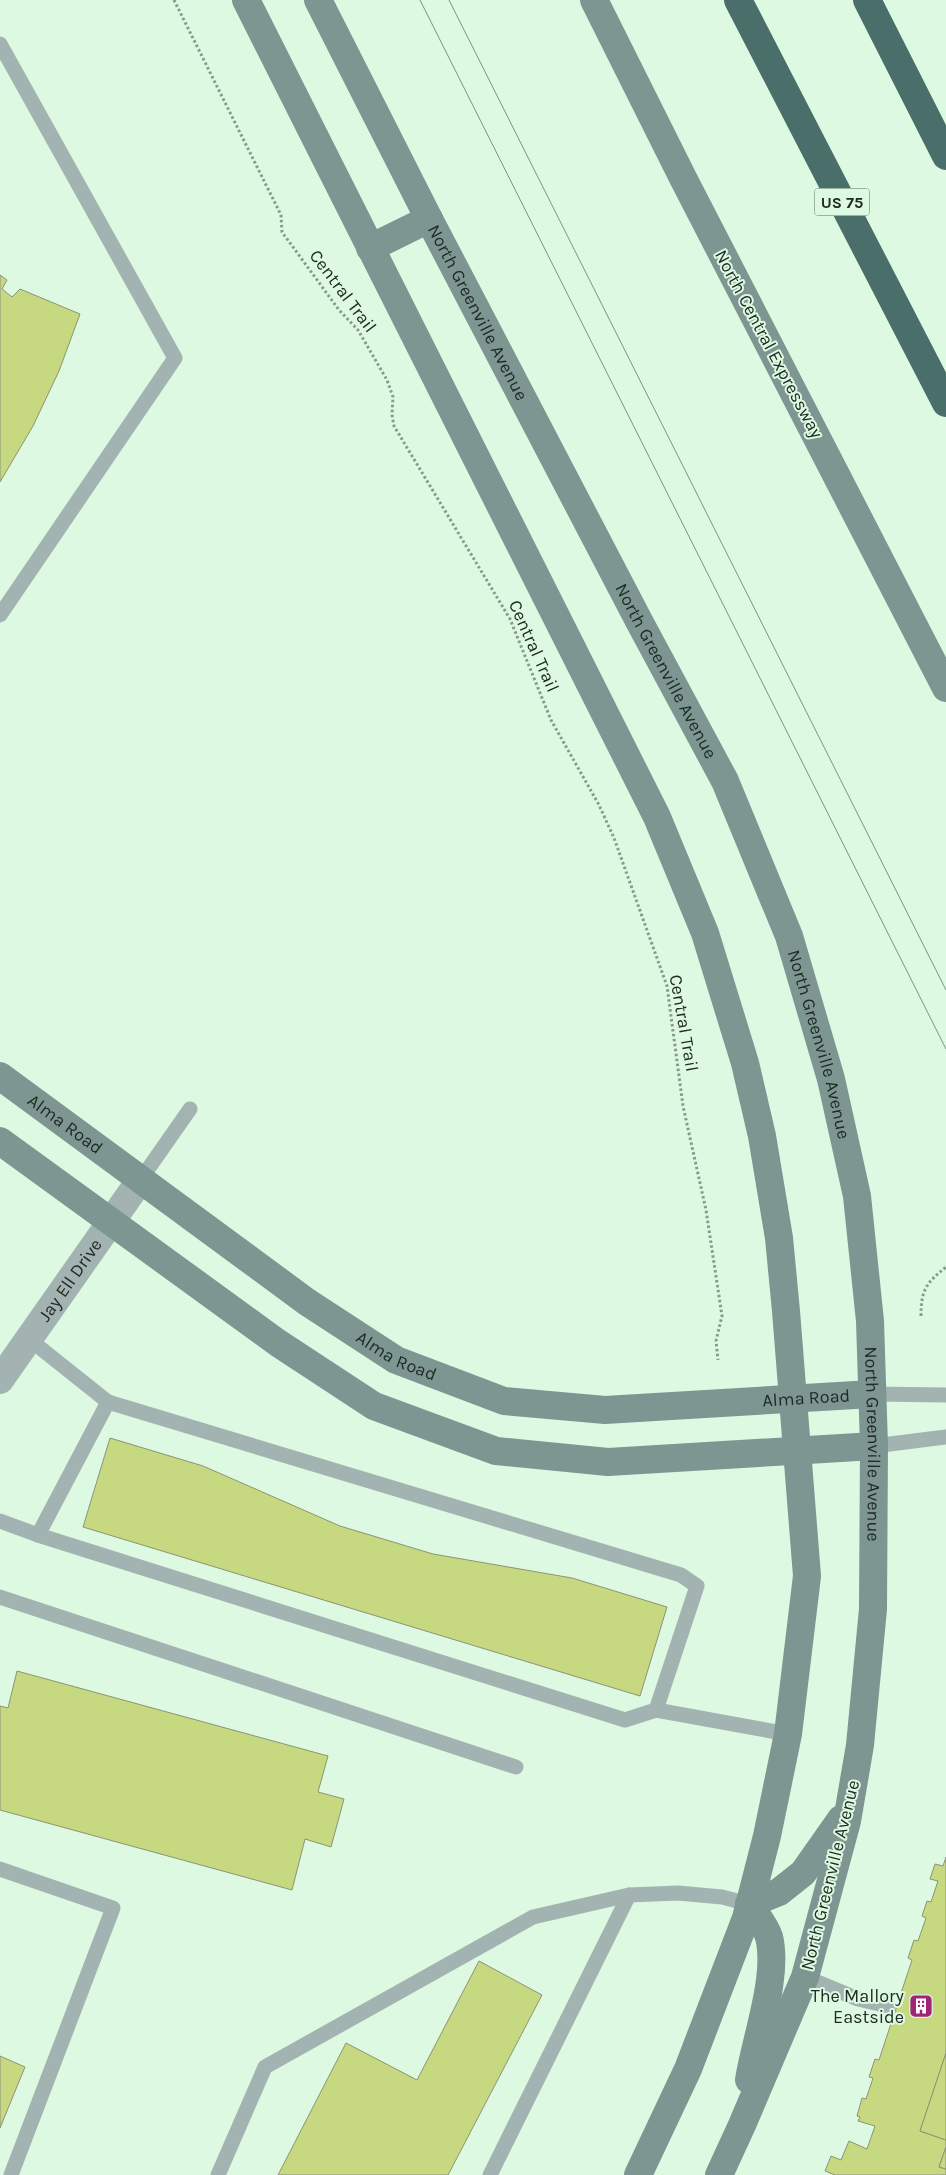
<svg xmlns="http://www.w3.org/2000/svg" width="946" height="2175" font-family="Karla,sans-serif">
  <style>
    .building { fill: #c7d980; stroke: #8c9376 }
    .lines { fill: none; stroke-linecap: round; stroke-linejoin: round }
    .path { stroke: #869b8b; stroke-width: 3; stroke-dasharray: 2.5 2.5; stroke-linecap: butt }
    .lane { stroke: #a3b3b1; stroke-width: 15 }
    .street { stroke: #a3b3b1; stroke-width: 28 }
    .secondary { stroke: #7d9692; stroke-width: 28 }
    .highway { stroke: #4a6e69; stroke-width: 28 }
    .tram { stroke: #7e9282; stroke-width: 1 }
    .labels { text-anchor: middle; dominant-baseline: central; stroke-width: 4; stroke-linejoin: round; paint-order: stroke }
    .shield { fill: #ddf9e2; stroke: #59695c; stroke-width: 1 }
    .shield-label { font-size: 16px; font-weight: bold; fill: #202b23 }
    .street-label { font-size: 18px; fill: #202b23; stroke: #ddf9e2 }
    .poi-label { font-size: 18px; fill: #202b23; stroke: #ddf9e2; text-anchor: end }
  </style>
  <rect width="100%" height="100%" fill="#ddf9e2"/>
  <g class="building">
    <path d="M 0,275 L 7,280 L 2,289 L 12,297 L 20,289 L 80,314 L 59,371 L 33,426 L 0,482 Z"/>
    <path d="M 110,1438 L 203,1466 L 340,1526 L 433,1554 L 572,1578 L 667,1607 L 640,1696 L 83,1527 Z"/>
    <path d="M 17,1671 L 328,1756 L 318,1792 L 344,1799 L 331,1847 L 305,1839 L 292,1890 L 0,1810 L 0,1706 L 8,1708 Z"/>
    <path d="M 946,1857 L 946,2053 L 920,2131 L 946,2140 L 946,2147 L 939,2167 L 946,2169 L 946,2175 L 835,2175 L 825,2171 L 831,2156 L 841,2160 L 849,2141 L 867,2149 L 875,2126 L 858,2121 L 860,2117 L 857,2116 L 862,2098 L 866,2099 L 873,2078 L 869,2077 L 875,2059 L 879,2060 L 912,1960 L 908,1958 L 914,1940 L 918,1941 L 926,1918 L 922,1916 L 927,1901 L 931,1902 L 938,1881 L 930,1879 L 935,1864 L 943,1866 Z"/>
    <path d="M 479,1961 L 542,1995 L 448,2175 L 278,2175 L 346,2043 L 417,2080 Z"/>
    <path d="M 946,2053 L 946,2140 L 920,2131 Z"/>
    <path d="M 0,2056 L 25,2067 L 0,2128 Z"/>
    <path d="M 946,2147 L 946,2169 L 939,2167 Z"/>
  </g>
  <g class="lines">
    <g class="path">
      <path d="M 174,0 L 281,215 L 282,232 L 339,310 L 358,330 L 387,380 L 393,397 L 392,415 L 394,426 L 510,619 L 551,720 L 599,805 L 614,838 L 667,986 L 683,1106 L 706,1210 L 722,1316 L 716,1341 L 718,1360"/>
      <path d="M 921,1316 C 921,1290 926,1283 946,1267"/>
    </g>
    <g class="lane">
      <path d="M 0,44 L 175,358 L 0,615"/>
      <path d="M 141,1179 L 190,1109"/>
      <path d="M 29,1339 L 108,1402 L 681,1575 L 697,1586 L 656,1710 L 625,1720 L 38,1535"/>
      <path d="M 872,1394 L 946,1395"/>
      <path d="M 874,1446 L 946,1437"/>
      <path d="M 0,1521 L 38,1535 L 108,1402"/>
      <path d="M 0,1597 L 516,1767"/>
      <path d="M 656,1710 L 788,1734"/>
      <path d="M 0,1869 L 113,1908 L 11,2175"/>
      <path d="M 805,1977 L 858,1999 L 888,2006"/>
      <path d="M 218,2175 L 265,2067 L 533,1917 L 629,1895 L 678,1893 L 722,1897 L 749,1904"/>
      <path d="M 490,2175 L 629,1895"/>
    </g>
    <path class="street" id="s1" d="M 0,1380 L 141,1179"/>
    <g class="secondary">
      <path d="M 246,0 L 657,817 L 705,933 L 745,1063 L 762,1136 L 779,1238 L 786,1311 L 807,1576 L 788,1734 L 767,1836 L 746,1918 L 688,2069 L 638,2175"/>
      <path id="s2" d="M 318,0 L 429,219 L 639,621 L 725,781 L 789,936 L 831,1079 L 857,1196 L 870,1321 L 874,1446 L 873,1609 L 860,1745 L 847,1821 L 805,1977 L 742,2125 L 719,2175"/>
      <path d="M 594,0 L 683,178 L 946,688"/>
      <path d="M 370,248 L 429,219"/>
      <path id="s3" d="M 0,1076 L 307,1302 L 396,1360 L 504,1401 L 605,1410 L 872,1394"/>
      <path d="M 0,1141 L 278,1343 L 374,1406 L 496,1451 L 608,1462 L 874,1446"/>
      <path d="M 749,2080 C 755,2040 779,1977 769,1937 C 766,1926 755,1914 749,1904 L 779,1892 L 803,1873 L 841,1819"/>
    </g>
    <g class="highway">
      <path d="M 738,0 L 946,403"/>
      <path d="M 867,0 L 946,156"/>
    </g>
    <g class="tram">
      <path d="M 420,0 L 946,1049"/>
      <path d="M 449,0 L 946,990"/>
    </g>
  </g>
  <defs>
    <g id="building-square" transform="scale(1.25)"><rect x="-9" y="-9" width="18" height="18" rx="4" fill="#a12477" stroke="#ddf9e2"/><path d="M-4-6H4V6H1V3H-1V6H-4ZM-2.5-4.3h1.7v1.8h-1.7ZM.8-4.3h1.7v1.8H.8ZM-2.5-1h1.7V.8h-1.7ZM.8-1h1.7V.8H.8Z" fill="#fff"/></g>
  </defs>
  <g fill-rule="evenodd">
    <use href="#building-square" x="921" y="2006"/>
  </g>
  <g class="labels">
    <rect class="shield" x="814.5" y="188.5" width="55" height="27" rx="4"/>
    <g class="shield-label">
      <text x="842" y="202">US 75</text>
    </g>
    <g class="street-label">
      <text transform="translate(343 291) rotate(53)">Central Trail</text>
      <text stroke="none"><textPath href="#s2" startOffset="351">North Greenville Avenue</textPath></text>
      <text transform="translate(769 344) rotate(62)">North Central Expressway</text>
      <text transform="translate(534 646) rotate(66)">Central Trail</text>
      <text stroke="none"><textPath href="#s2" startOffset="756">North Greenville Avenue</textPath></text>
      <text transform="translate(684 1023) rotate(80)">Central Trail</text>
      <text stroke="none"><textPath href="#s2" startOffset="1161">North Greenville Avenue</textPath></text>
      <text stroke="none"><textPath href="#s3" startOffset="81">Alma Road</textPath></text>
      <text stroke="none"><textPath href="#s1" startOffset="122">Jay Ell Drive</textPath></text>
      <text stroke="none"><textPath href="#s3" startOffset="486">Alma Road</textPath></text>
      <text stroke="none"><textPath href="#s3" startOffset="906">Alma Road</textPath></text>
      <text stroke="none"><textPath href="#s2" startOffset="1566">North Greenville Avenue</textPath></text>
      <text transform="translate(830 1875) rotate(-76)">North Greenville Avenue</text>
    </g>
    <g class="poi-label">
      <text x="904" y="1996">The Mallory<tspan x="904" dy="21">Eastside</tspan></text>
    </g>
  </g>
</svg>
